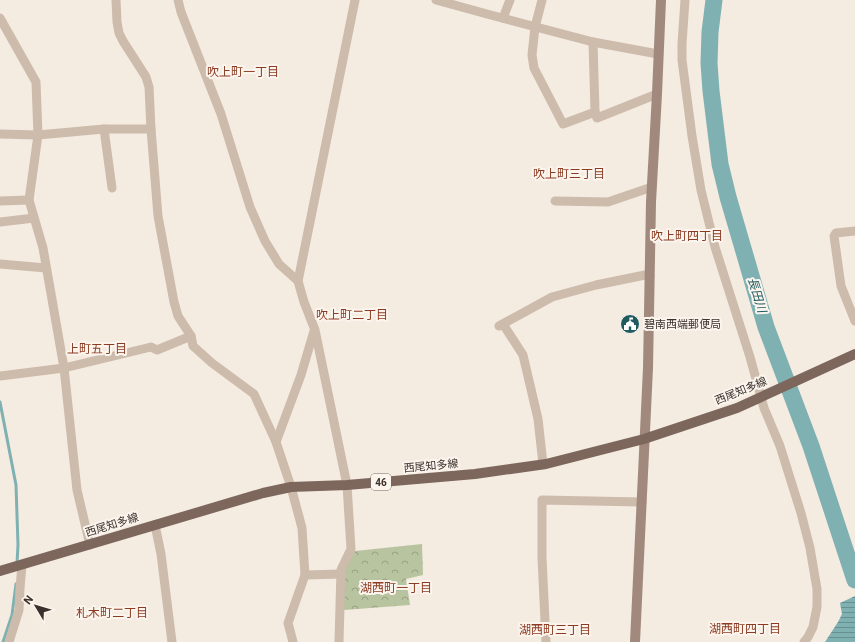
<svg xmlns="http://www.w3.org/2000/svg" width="855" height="642" font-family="Roboto,'Noto Sans JP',sans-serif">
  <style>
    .forest { fill: url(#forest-crowns) }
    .water { fill: url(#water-rules) }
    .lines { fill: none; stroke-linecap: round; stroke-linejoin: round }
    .stream { stroke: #7fb0b2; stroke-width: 3 }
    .river { stroke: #7fb0b2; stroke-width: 17 }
    .street { stroke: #cdbbac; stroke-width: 9 }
    .secondary { stroke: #a18a7d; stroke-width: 10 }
    .primary { stroke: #7d675c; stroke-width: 10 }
    .labels { text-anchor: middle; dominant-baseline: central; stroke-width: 4; stroke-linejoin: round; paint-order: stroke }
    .shield { fill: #fbf5ee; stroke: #756b66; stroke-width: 1 }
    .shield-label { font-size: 10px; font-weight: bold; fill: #3b302b }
    .poi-label { font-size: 11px; fill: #3b302b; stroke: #fbf5ee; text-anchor: start }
    .street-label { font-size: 11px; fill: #3b302b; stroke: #fbf5ee }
    .neighbourhood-label { font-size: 12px; fill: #8c3b22; stroke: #fbf5ee }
    .water-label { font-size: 12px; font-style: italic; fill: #1f5a5e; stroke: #fbf5ee }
  </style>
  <defs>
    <pattern id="forest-crowns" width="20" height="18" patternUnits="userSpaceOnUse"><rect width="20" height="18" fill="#b8c4a0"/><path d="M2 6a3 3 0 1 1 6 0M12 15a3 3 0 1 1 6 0" fill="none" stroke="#97a083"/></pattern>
    <pattern id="water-rules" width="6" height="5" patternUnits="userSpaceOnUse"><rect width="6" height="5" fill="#7fb0b2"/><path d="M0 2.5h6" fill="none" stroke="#699091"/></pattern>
  </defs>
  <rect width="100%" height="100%" fill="#f4ebe1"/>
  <path class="forest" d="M 422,544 L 423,575 L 406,579 L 410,605 L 344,610 L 344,571 L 355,551 Z"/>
  <path class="water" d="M 855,596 L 855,642 L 825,642 L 838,622 L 842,614 L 840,603 Z"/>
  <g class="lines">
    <g class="stream">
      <path d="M 0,402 L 16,485 L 18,545 L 17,563"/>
      <path d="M 3,642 L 12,615 L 16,584"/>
    </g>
    <path class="river" d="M 714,0 L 710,32 L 709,63 L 711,91 L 720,164 L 728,197 L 766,327 L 811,446 L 855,580"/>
    <g class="street">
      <path d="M 116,0 L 117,22 L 119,33 L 123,41 L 146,77 L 149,87 L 151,129 L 158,216 L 174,302 L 178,316 L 191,336 L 193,346 L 212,363 L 254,394 L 276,442 L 291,487 L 302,528 L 305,575 L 288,623 L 293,642"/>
      <path d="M 178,0 L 181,12 L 221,114 L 250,207 L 265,241 L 279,264 L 298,281"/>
      <path d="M 436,0 L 487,14 L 593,42 L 658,54"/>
      <path d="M 542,0 L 535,27 L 532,55 L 534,68 L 563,124 L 595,112 L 593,42"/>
      <path d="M 685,0 L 682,44 L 682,60 L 692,136 L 701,190 L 715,247 L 750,357 L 764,408 L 780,446 L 801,513 L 810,548 L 817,589 L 817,607 L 813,627 L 808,637 L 804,642"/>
      <path d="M 0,18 L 36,82 L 38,135 L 29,200 L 43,248 L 64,368 L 77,490 L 90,545"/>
      <path d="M 503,18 L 510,0"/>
      <path d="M 595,112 L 597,118 L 657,94"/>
      <path d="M 104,129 L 112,188"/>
      <path d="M 0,134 L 38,135 L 104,129 L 151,129"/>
      <path d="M 0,201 L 29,200"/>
      <path d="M 555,201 L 608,202 L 652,187"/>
      <path d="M 0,222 L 34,218"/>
      <path d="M 855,231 L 836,233 L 834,236 L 841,286 L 855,321"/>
      <path d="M 0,264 L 46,268"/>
      <path d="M 503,324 L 523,355 L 538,419 L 543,464"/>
      <path d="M 499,326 L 552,297 L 596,285 L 645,275 L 650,276"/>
      <path d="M 0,376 L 64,368 L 151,347 L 157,350 L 191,336"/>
      <path d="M 276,442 L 301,375 L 314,331"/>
      <path d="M 155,525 L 161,554 L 172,642"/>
      <path d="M 305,575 L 341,574"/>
      <path d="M 9,642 L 19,610 L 20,588 L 22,565"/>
      <path d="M 339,642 L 341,570 L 351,549 L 347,485 L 315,330 L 304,302 L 298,281 L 355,0"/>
      <path d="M 546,642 L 542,558 L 542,500 L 642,502"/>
    </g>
    <path class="secondary" d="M 635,642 L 648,368 L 651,202 L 657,94 L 661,0"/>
    <path class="primary" d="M 0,571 L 263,493 L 291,487 L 347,485 L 475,474 L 546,464 L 644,439 L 737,408 L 855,354"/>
  </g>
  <defs>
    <g id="civic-disc" transform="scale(1)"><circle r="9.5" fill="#1f5a5e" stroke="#fbf5ee"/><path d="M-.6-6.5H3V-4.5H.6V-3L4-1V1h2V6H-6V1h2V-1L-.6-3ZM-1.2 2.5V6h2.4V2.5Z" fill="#fff"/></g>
  </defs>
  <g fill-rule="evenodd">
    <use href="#civic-disc" x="630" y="324"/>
  </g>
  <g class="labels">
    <rect class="shield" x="371" y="474" width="20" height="16" rx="3"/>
    <g class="shield-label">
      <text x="381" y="482">46</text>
    </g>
    <g class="poi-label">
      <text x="644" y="324">碧南西端郵便局</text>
    </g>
    <g class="street-label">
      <text transform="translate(741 391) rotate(-22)">西尾知多線</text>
      <text transform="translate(431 466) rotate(-5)">西尾知多線</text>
      <text transform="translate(112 525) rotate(-17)">西尾知多線</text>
    </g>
    <g class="neighbourhood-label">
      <text x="243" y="72">吹上町一丁目</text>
      <text x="569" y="174">吹上町三丁目</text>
      <text x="687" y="236">吹上町四丁目</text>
      <text x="352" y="315">吹上町二丁目</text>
      <text x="97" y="349">上町五丁目</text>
      <text x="396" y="588">湖西町一丁目</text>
      <text x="112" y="613">札木町二丁目</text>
      <text x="745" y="629">湖西町四丁目</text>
      <text x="555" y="630">湖西町三丁目</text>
    </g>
    <g class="water-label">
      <text transform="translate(757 295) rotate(73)">長田川</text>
    </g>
  </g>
  <g transform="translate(36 606) rotate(308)" stroke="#fbf5ee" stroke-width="3" paint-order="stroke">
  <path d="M0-3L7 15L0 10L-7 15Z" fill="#3b302b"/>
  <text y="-6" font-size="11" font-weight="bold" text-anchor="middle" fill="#3b302b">N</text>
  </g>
</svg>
